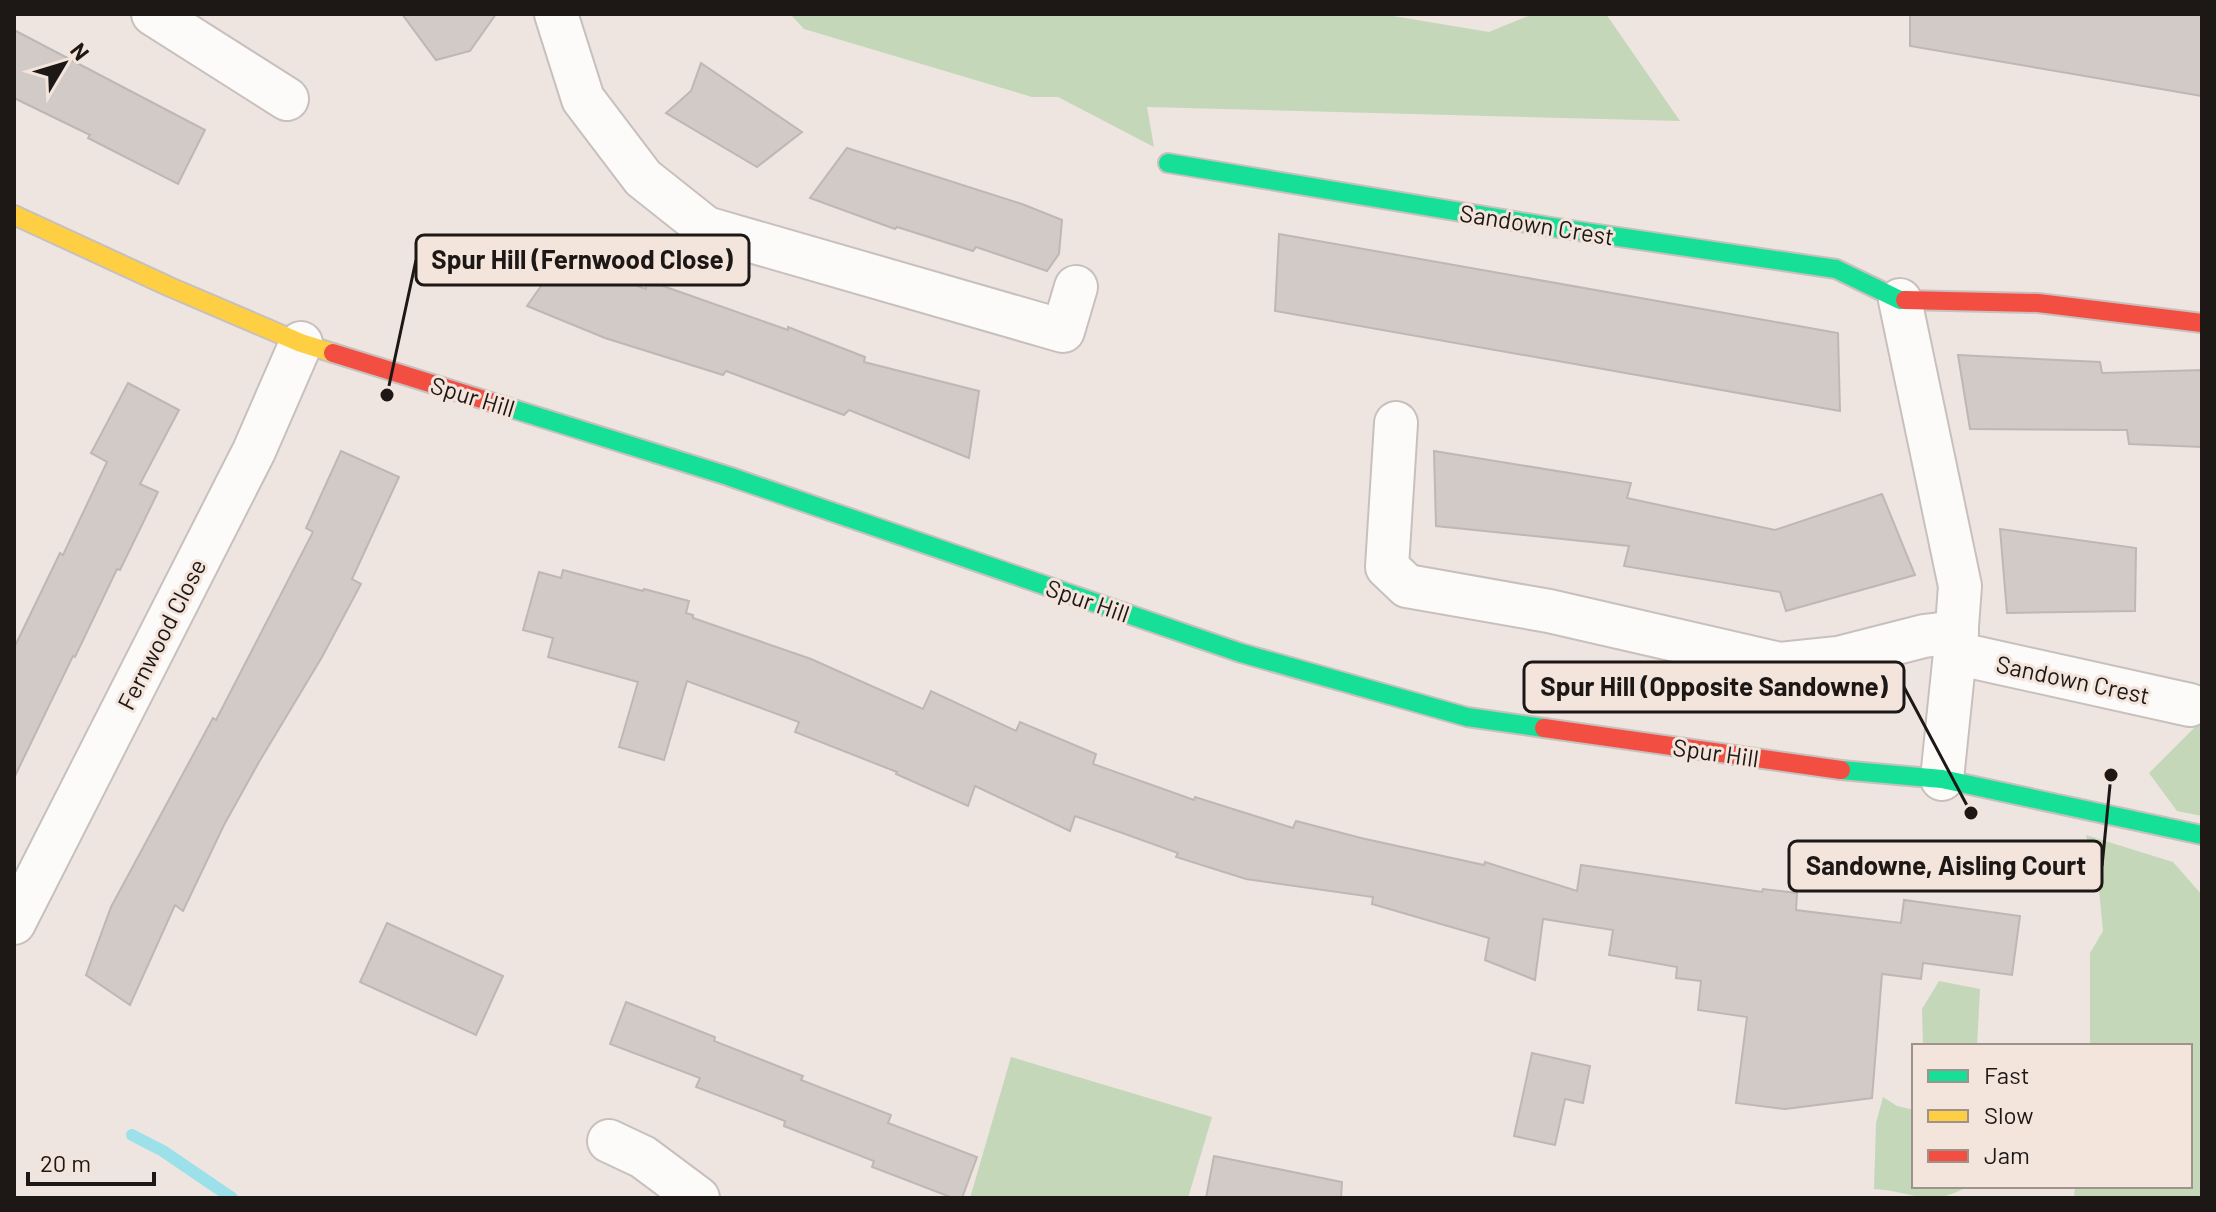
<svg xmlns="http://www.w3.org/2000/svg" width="2216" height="1212" font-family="Barlow,sans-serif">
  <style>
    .green { fill: #c4d7b8 }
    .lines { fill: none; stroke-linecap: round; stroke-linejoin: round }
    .stream { stroke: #9ce1e9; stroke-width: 12 }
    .building { fill: #d1cac6; stroke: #beb7b3; stroke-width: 2 }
    .street-casing { stroke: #c7c0bd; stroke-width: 46 }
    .fast-casing { stroke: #c7c0bd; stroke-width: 22 }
    .slow-casing { stroke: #c7c0bd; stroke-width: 22 }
    .jam-casing { stroke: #c7c0bd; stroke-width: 22 }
    .street { stroke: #fcfbfa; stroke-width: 42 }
    .fast { stroke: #16e098; stroke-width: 18 }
    .slow { stroke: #ffcf43; stroke-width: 18 }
    .jam { stroke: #f24e42; stroke-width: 18 }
    .labels { text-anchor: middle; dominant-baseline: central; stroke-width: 6; stroke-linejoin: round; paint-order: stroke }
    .street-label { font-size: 24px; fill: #1d1815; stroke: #f3e4dc }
    .leader { fill: none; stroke: #1d1815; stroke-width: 3 }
    .callout-dot { fill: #1d1815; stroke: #f3e4dc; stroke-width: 3 }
    .callout { fill: #f3e4dc; stroke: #1d1815; stroke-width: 3 }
    .callout-label { font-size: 26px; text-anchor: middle; font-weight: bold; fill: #1d1815 }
  </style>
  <rect width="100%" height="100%" fill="#eee5e1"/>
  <g class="green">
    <path d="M 790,14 L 1381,14 L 1489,32 L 1533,14 L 1606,14 L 1680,121 L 1147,107 L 1154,147 L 1058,97 L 1032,97 L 804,29 Z"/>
    <path d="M 2202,720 L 2202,816 L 2177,811 L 2149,773 Z"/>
    <path d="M 2086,835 L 2173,862 L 2202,895 L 2202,1198 L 2074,1198 L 2075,1186 L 2190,1186 L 2190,1046 L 2090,1046 L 2090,953 L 2103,931 L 2099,890 Z"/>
    <path d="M 1939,981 L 1980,989 L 1977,1046 L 1923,1046 L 1922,1009 Z"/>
    <path d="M 1011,1057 L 1212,1117 L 1188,1198 L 970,1198 Z"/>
    <path d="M 1883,1097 L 1897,1106 L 1914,1110 L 1914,1186 L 1968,1186 C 1931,1209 1912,1191 1874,1189 L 1876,1123 Z"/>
  </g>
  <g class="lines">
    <path class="stream" d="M 132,1135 L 163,1151 L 232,1198"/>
  </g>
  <g class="building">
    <path d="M 402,14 L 496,14 L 470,51 L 436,60 Z"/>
    <path d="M 1910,14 L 2202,14 L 2202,96 L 1910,46 Z"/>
    <path d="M 14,30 L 205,130 L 178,184 L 88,138 L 90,135 L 14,98 Z"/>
    <path d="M 701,63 L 802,132 L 757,167 L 666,113 L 691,91 Z"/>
    <path d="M 847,148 L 1022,204 L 1062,220 L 1059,254 L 1047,271 L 976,247 L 973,251 L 897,227 L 895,229 L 810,198 Z"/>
    <path d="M 1279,234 L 1838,333 L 1840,411 L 1275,311 Z"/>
    <path d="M 543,252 L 646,289 L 646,280 L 788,330 L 788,327 L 865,357 L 864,362 L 979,391 L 969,458 L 849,410 L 844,415 L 726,371 L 723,375 L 605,338 L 527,306 L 541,286 Z"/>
    <path d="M 1958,355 L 2100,362 L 2102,373 L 2202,370 L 2202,447 L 2129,444 L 2127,430 L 1970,429 Z"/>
    <path d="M 128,383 L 179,410 L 140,484 L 158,492 L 120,570 L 117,569 L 75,657 L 73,656 L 14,778 L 14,648 L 60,553 L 63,555 L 107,462 L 91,453 Z"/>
    <path d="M 341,451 L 399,477 L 352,579 L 361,584 L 322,657 L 259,762 L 224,825 L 183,911 L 175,905 L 130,1005 L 86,975 L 111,907 L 213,718 L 216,720 L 313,532 L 306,528 Z"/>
    <path d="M 1434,451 L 1631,483 L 1627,498 L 1775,530 L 1882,494 L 1915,575 L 1786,611 L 1780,592 L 1624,566 L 1629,546 L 1436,526 Z"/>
    <path d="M 2000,529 L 2136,548 L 2135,611 L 2007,613 Z"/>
    <path d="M 563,570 L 643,591 L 644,589 L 689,601 L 686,613 L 693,615 L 693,618 L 811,659 L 923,709 L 931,691 L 1016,731 L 1020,722 L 1096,754 L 1093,764 L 1194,800 L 1195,797 L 1293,828 L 1296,821 L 1361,838 L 1484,865 L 1485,862 L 1577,891 L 1581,865 L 1762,892 L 1763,889 L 1797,893 L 1796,910 L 1901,923 L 1904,900 L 2020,916 L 2012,975 L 1923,963 L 1921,979 L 1882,974 L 1872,1098 L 1785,1109 L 1736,1103 L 1747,1017 L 1698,1010 L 1701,981 L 1676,978 L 1677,967 L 1609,955 L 1613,930 L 1543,919 L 1535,980 L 1485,960 L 1489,938 L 1372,904 L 1373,897 L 1246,879 L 1176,857 L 1178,853 L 1075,816 L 1070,831 L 975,786 L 968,806 L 896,774 L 897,772 L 795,732 L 799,722 L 687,681 L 664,760 L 619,747 L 638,682 L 548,657 L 553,638 L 523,630 L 539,572 L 561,578 Z"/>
    <path d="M 387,923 L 503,976 L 476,1035 L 360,982 Z"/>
    <path d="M 626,1002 L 715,1037 L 714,1041 L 803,1076 L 801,1080 L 891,1115 L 888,1123 L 977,1157 L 962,1198 L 953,1198 L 872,1167 L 874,1161 L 784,1126 L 785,1121 L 696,1087 L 700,1078 L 610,1044 Z"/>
    <path d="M 1532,1053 L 1590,1066 L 1583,1103 L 1565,1099 L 1555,1145 L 1514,1136 Z"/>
    <path d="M 1214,1156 L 1342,1182 L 1341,1198 L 1206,1198 Z"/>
  </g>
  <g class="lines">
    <g class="street-casing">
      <g id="street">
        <path d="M 153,14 L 287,99"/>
        <path d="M 556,14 L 583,99 L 643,178 L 706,228 L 1063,331 L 1076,287"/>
        <path d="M 1900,300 L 1960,586 L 1955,653 L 1942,779"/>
        <path d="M 1396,423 L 1387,567 L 1407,586 L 1549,611 L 1780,664 L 1838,658 L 1924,636 L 1957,632"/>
        <path d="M 1955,653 L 2190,705"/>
        <path d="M 14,923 L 254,451 L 301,343"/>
        <path d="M 609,1141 L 643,1157 L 698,1198"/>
      </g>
    </g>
    <g class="fast-casing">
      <g id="fast">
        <path d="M 1168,163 L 1551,227 L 1836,269 L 1900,300 L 1905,300"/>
        <path d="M 507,407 L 728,476 L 1241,653 L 1467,717 L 1544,728"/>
        <path d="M 1841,770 L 1942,779 L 2202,835"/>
      </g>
    </g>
    <g class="slow-casing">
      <path id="slow" d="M 14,215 L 170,287 L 301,343 L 333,353"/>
    </g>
    <g class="jam-casing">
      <g id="jam">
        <path d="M 1905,300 L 2038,303 L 2202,323"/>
        <path d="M 333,353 L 507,407"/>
        <path d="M 1544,728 L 1841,770"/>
      </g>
    </g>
    <use href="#street" class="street"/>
    <use href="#fast" class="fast"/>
    <use href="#slow" class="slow"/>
    <use href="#jam" class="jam"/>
  </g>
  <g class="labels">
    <g class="street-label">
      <text transform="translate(1537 224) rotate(9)">Sandown Crest</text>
      <text transform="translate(473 396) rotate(17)">Spur Hill</text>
      <text transform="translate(1088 600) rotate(19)">Spur Hill</text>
      <text transform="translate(161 634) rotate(-63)">Fernwood Close</text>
      <text transform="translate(2073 679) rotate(12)">Sandown Crest</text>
      <text transform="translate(1716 752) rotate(8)">Spur Hill</text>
    </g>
  </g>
  <path class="leader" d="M387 395L416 260M1971 813L1904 687M2111 775L2102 866"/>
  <g class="callout-dot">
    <circle cx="387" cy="395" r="8"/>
    <circle cx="1971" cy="813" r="8"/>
    <circle cx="2111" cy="775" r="8"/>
  </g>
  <g class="callout">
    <rect x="416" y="235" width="333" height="50" rx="8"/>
    <rect x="1524" y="662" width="380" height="50" rx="8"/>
    <rect x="1789" y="841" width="313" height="50" rx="8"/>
  </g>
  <g class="callout-label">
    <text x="582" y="269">Spur Hill (Fernwood Close)</text>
    <text x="1714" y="696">Spur Hill (Opposite Sandowne)</text>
    <text x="1946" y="875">Sandowne, Aisling Court</text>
  </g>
  <rect width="2216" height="1212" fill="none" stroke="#1d1815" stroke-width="32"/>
  <rect x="1912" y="1044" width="280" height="144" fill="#f3e4dc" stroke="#9d928c" stroke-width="2"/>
  <rect x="1928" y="1070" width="40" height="12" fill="#16e098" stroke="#9d928c" stroke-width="2"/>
  <text x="1984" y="1084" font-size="24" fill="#1d1815">Fast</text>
  <rect x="1928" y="1110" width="40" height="12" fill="#ffcf43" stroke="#9d928c" stroke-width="2"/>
  <text x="1984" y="1124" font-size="24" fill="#1d1815">Slow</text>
  <rect x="1928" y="1150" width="40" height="12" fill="#f24e42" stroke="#9d928c" stroke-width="2"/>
  <text x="1984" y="1164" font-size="24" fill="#1d1815">Jam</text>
  <g transform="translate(64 64) rotate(52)" stroke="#f3e4dc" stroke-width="6" paint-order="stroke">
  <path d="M0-6L14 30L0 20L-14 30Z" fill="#1d1815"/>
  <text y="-12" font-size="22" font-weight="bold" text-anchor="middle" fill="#1d1815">N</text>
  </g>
  <path d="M28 1172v12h126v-12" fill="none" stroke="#1d1815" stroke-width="4"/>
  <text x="40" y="1172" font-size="24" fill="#1d1815" stroke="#f3e4dc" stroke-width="6" paint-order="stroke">20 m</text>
</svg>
